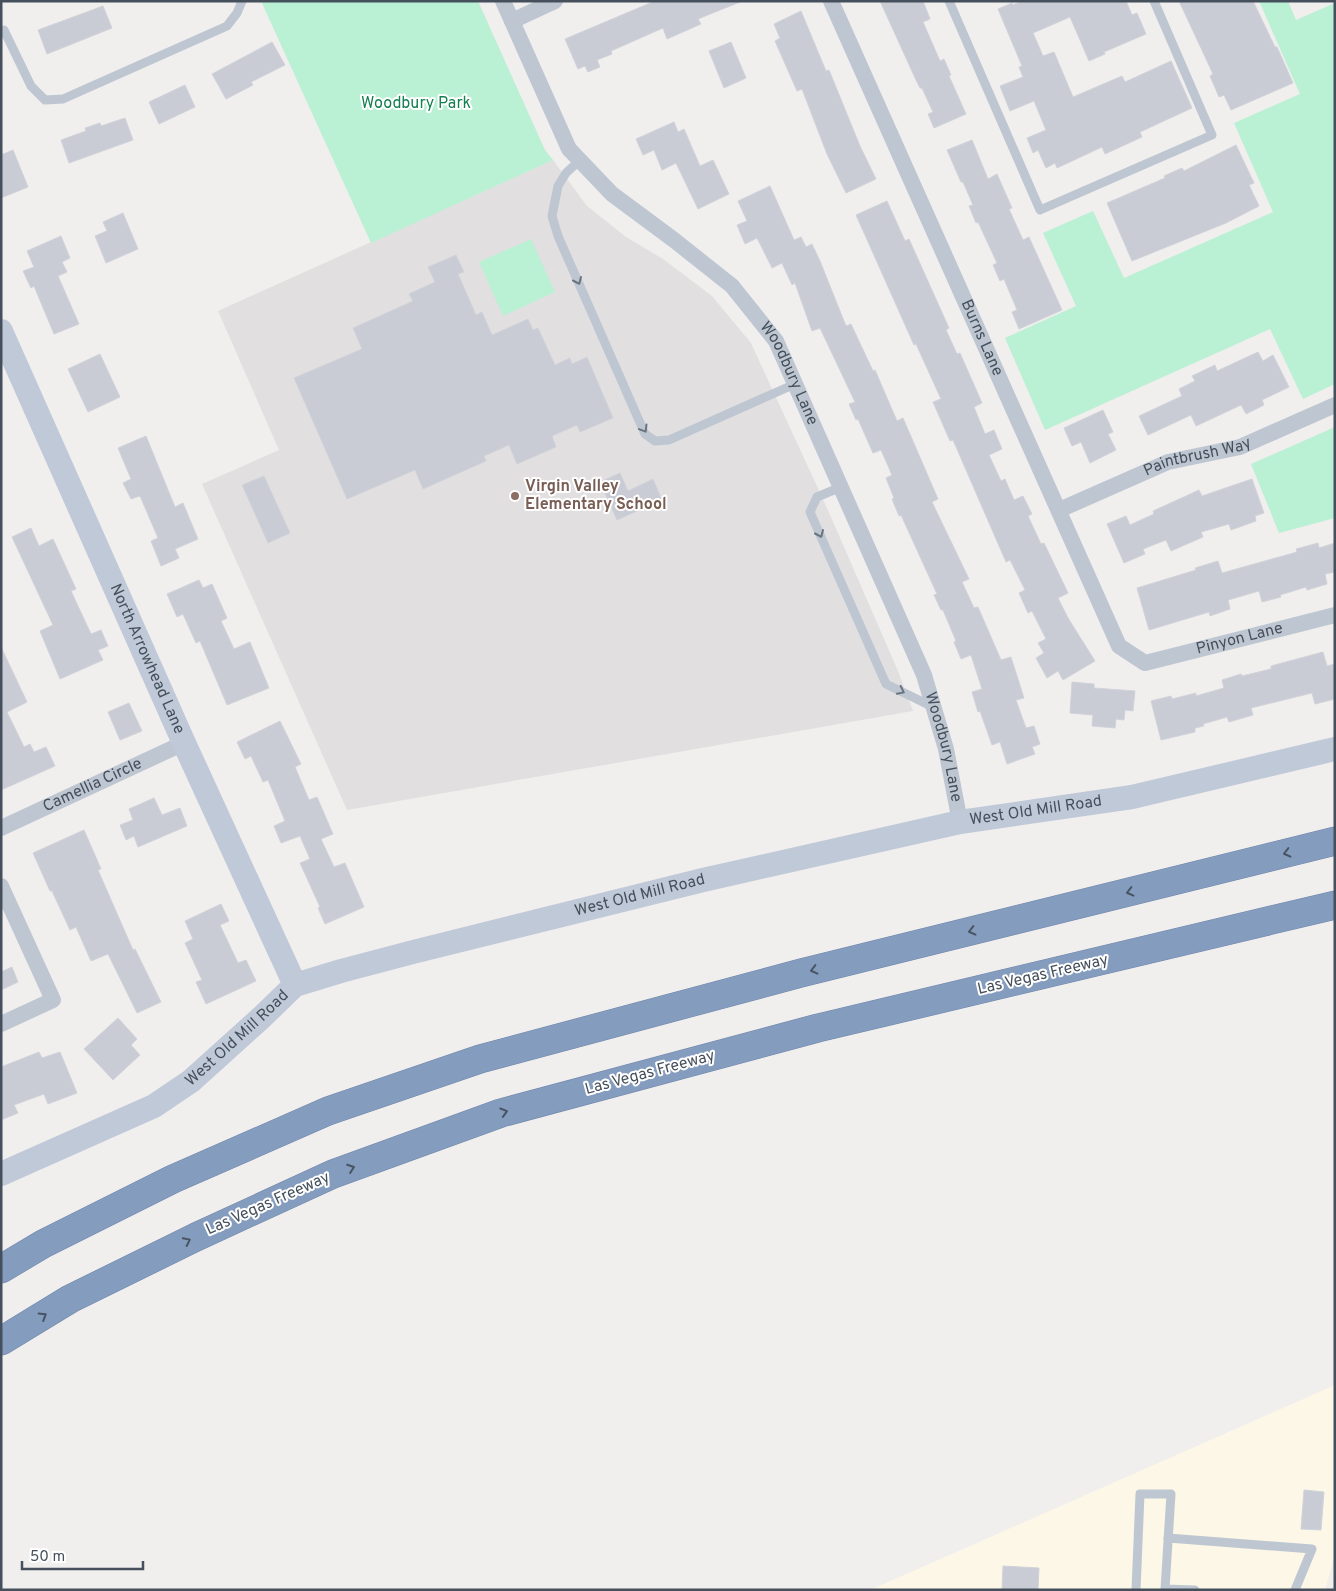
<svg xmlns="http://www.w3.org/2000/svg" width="1336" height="1591" font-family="Overpass,sans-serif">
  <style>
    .commercial { fill: #fcf7e6 }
    .education { fill: #e2dfe0 }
    .green { fill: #baf0d3 }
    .building { fill: #c9ccd4; stroke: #d1d3da }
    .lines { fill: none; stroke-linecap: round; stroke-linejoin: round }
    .highway-casing { stroke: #6f87aa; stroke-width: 29 }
    .lane { stroke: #bec7d1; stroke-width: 9 }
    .street { stroke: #bec7d1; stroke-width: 16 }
    .secondary { stroke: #c0c9d8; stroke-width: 24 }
    .highway { stroke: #849cbe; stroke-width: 28 }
    .oneway { stroke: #69747f }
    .oneway2 { stroke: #485461 }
    .education-dot { fill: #8d6e63; stroke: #fff; stroke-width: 2 }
    .labels { text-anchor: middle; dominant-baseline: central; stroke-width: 4; stroke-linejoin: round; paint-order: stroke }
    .park-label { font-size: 16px; fill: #147f51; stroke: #fff }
    .street-label { font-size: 16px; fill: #45505c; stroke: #fff }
    .education-label { font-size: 16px; font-weight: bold; fill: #785e54; stroke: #fff; text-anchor: start }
  </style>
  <rect width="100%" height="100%" fill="#f1eeee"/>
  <path class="commercial" d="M 1335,1385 L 1335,1555 L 1325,1590 L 870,1590 Z"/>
  <path class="education" d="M 553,160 L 587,206 L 626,237 L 663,259 L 712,296 L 751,343 L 827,508 L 898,671 L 913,711 L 347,810 L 202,484 L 279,450 L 218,311 Z"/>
  <g class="green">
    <path d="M 261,1 L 478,1 L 545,150 L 553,160 L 371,243 Z"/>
    <path d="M 1259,1 L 1288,1 L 1296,20 L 1335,3 L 1335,384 L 1303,399 L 1270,329 L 1045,430 L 1005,338 L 1076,306 L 1043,233 L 1093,211 L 1124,278 L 1273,212 L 1234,123 L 1300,94 Z"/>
    <path d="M 531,239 L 555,292 L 503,316 L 479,262 Z"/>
    <path d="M 1335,427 L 1335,518 L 1279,533 L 1251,464 Z"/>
  </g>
  <g class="building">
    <path d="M 655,1 L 740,2 L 698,19 L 701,24 L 667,39 L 663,28 L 611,51 L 612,54 L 597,60 L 600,67 L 588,72 L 585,66 L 578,69 L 565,39 Z"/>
    <path d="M 880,1 L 923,1 L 930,19 L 923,22 L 940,61 L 944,59 L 951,75 L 949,76 L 966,114 L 934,128 L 928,114 L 933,112 L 922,88 L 920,88 L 916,80 Z"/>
    <path d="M 1022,1 L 1126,1 L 1132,15 L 1137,13 L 1146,34 L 1104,52 L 1105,54 L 1089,61 L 1070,17 L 1033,33 L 1043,56 L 1054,52 L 1073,97 L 1122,76 L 1125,82 L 1171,61 L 1192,108 L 1140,132 L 1142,137 L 1105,154 L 1102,147 L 1057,168 L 1055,163 L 1046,168 L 1038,150 L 1033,153 L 1027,138 L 1046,130 L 1034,101 L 1010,111 L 1000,86 L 1023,77 L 1019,67 L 1022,66 L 998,9 L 1012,3 L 1013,5 Z"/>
    <path d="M 1179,1 L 1253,1 L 1275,47 L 1277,47 L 1293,83 L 1231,110 L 1224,95 L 1219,97 L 1210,76 L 1213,74 Z"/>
    <path d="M 103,6 L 112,28 L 47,54 L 38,30 Z"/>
    <path d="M 801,11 L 826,71 L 829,70 L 860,146 L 876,179 L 846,193 L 827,154 L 802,89 L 797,91 L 775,41 L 780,38 L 774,24 Z"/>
    <path d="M 272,42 L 285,65 L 251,82 L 253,85 L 226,99 L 212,74 Z"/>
    <path d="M 731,42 L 746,78 L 724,88 L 709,51 Z"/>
    <path d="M 185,85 L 195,107 L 159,124 L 149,102 Z"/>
    <path d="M 125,118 L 133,140 L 69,163 L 61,140 L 86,131 L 85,128 L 100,123 L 101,126 Z"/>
    <path d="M 674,122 L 678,132 L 684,129 L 700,166 L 713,160 L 729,194 L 698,209 L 676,163 L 662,170 L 654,150 L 643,155 L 636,139 Z"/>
    <path d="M 972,140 L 988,179 L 997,174 L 1012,208 L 1009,209 L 1023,240 L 1029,237 L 1062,310 L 1019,329 L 1012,312 L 1017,310 L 1004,279 L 1000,281 L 993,265 L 997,263 L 978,222 L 976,223 L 969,206 L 973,205 L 963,182 L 961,182 L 947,150 Z"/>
    <path d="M 1236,145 L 1254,183 L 1249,185 L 1259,206 L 1226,223 L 1132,261 L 1107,203 L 1165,178 L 1164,176 L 1182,168 L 1184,171 Z"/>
    <path d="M 13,150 L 28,187 L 1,198 L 1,155 Z"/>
    <path d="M 770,186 L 794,240 L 801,237 L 806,247 L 812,244 L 820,261 L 846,326 L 851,324 L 873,371 L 875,370 L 897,421 L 903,418 L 938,499 L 932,502 L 969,579 L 962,582 L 974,608 L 978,607 L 1001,660 L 1011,657 L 1024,698 L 1016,700 L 1026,728 L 1034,726 L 1040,744 L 1032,747 L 1035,754 L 1007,764 L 1000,742 L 992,745 L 980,711 L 978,712 L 972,692 L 982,689 L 971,655 L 961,659 L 954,642 L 956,641 L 943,610 L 941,610 L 934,595 L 937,594 L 901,515 L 899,516 L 892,499 L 894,498 L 886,478 L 892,475 L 881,450 L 873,453 L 858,419 L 856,420 L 849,404 L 855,402 L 846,383 L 820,328 L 812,331 L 795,283 L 792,285 L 782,263 L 772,268 L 757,238 L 745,244 L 737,225 L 747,221 L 738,201 Z"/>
    <path d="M 887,201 L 905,241 L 909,239 L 949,328 L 946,330 L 957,354 L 960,353 L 982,403 L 974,407 L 985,434 L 994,430 L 1002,449 L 989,455 L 1001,481 L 1005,479 L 1014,500 L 1023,496 L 1032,514 L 1028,516 L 1041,544 L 1044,543 L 1068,593 L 1058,598 L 1068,618 L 1095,661 L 1063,680 L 1058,671 L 1047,678 L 1036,658 L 1044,653 L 1038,643 L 1046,639 L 1032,611 L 1028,613 L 1019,593 L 1025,590 L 1010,560 L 1006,562 L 953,440 L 950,441 L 933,402 L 941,399 L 916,344 L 914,345 L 856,215 Z"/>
    <path d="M 123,213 L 138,249 L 106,263 L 95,236 L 107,231 L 103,222 Z"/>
    <path d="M 61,236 L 70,258 L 62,262 L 67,272 L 58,276 L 79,324 L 54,334 L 34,286 L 31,288 L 23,271 L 34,267 L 27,251 Z"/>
    <path d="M 456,255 L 464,272 L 458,274 L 476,315 L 482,312 L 492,335 L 528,319 L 533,330 L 538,328 L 555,365 L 570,358 L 572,364 L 587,357 L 613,418 L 580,432 L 577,425 L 552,436 L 556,447 L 517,464 L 509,445 L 484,456 L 486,461 L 423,489 L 415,470 L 347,499 L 294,378 L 362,349 L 353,328 L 413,301 L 409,294 L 435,282 L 428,267 Z"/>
    <path d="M 1258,352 L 1263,361 L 1273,355 L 1289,387 L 1262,400 L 1264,405 L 1246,414 L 1241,405 L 1196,426 L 1191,415 L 1148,435 L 1139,416 L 1182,396 L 1179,389 L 1195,381 L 1192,376 L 1215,365 L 1217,371 Z"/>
    <path d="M 100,354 L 120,397 L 88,412 L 68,369 Z"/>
    <path d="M 1103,410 L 1113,432 L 1108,434 L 1116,450 L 1090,463 L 1081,442 L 1072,446 L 1064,428 Z"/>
    <path d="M 146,436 L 175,507 L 183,503 L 198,539 L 175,549 L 179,558 L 161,566 L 151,541 L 158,538 L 140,496 L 131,499 L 123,483 L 131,479 L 118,448 Z"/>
    <path d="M 620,473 L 628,491 L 653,479 L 662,500 L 617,520 L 600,482 Z"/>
    <path d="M 264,476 L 290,533 L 268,543 L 242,485 Z"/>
    <path d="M 1252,479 L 1264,513 L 1255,516 L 1256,521 L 1231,530 L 1229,524 L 1201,532 L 1203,537 L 1171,551 L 1166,540 L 1143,549 L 1145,554 L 1124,563 L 1107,524 L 1126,516 L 1130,525 L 1154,514 L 1153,511 L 1199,490 L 1202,496 Z"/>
    <path d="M 31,528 L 39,546 L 53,539 L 76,589 L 71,591 L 91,634 L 101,630 L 108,646 L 98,650 L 103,660 L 60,679 L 40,631 L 53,625 L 12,537 Z"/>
    <path d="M 1318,543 L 1319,548 L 1335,543 L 1335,572 L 1325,574 L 1327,584 L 1307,590 L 1306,587 L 1280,595 L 1281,597 L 1262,602 L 1259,591 L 1228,600 L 1230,609 L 1210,616 L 1209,612 L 1149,630 L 1137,588 L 1196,570 L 1195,568 L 1218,561 L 1222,573 L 1297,552 L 1296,549 Z"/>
    <path d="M 199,580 L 203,588 L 212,584 L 227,618 L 221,621 L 234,649 L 250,642 L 269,688 L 227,705 L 200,641 L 196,643 L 183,614 L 177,617 L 167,594 Z"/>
    <path d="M 1,647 L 27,702 L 7,712 L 24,747 L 30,744 L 34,752 L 46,747 L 55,766 L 1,790 Z"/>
    <path d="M 1323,652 L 1327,666 L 1335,664 L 1335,699 L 1315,704 L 1312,693 L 1251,708 L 1253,715 L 1229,722 L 1227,717 L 1203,724 L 1204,726 L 1195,728 L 1195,732 L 1161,740 L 1151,701 L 1171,696 L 1172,699 L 1196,693 L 1196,696 L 1224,688 L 1222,680 L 1241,674 L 1242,676 L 1271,669 L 1271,666 Z"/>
    <path d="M 1072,682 L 1094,684 L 1094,688 L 1135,691 L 1133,711 L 1125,710 L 1124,720 L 1116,719 L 1115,728 L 1092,726 L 1093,715 L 1070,713 Z"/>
    <path d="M 129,703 L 142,731 L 120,740 L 108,712 Z"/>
    <path d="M 280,721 L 301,764 L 295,767 L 309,800 L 317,797 L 333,834 L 321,839 L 334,867 L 345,863 L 364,907 L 325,924 L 318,908 L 320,907 L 300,863 L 310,859 L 300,836 L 281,843 L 274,826 L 285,821 L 268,780 L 263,782 L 251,756 L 245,759 L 237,742 Z"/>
    <path d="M 154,798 L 162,815 L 180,808 L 187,826 L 138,847 L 134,836 L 126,840 L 120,825 L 133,820 L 129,809 Z"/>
    <path d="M 84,830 L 101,869 L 98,870 L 133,950 L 135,949 L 161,1002 L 137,1013 L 108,954 L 91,961 L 76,927 L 70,930 L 52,891 L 50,891 L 33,853 Z"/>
    <path d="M 221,904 L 229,921 L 220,925 L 238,963 L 246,960 L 256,981 L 206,1004 L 196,982 L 202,980 L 185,943 L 193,939 L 185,921 Z"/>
    <path d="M 12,967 L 18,982 L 1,990 L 1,972 Z"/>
    <path d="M 118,1018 L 137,1039 L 131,1045 L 140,1055 L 113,1080 L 84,1049 Z"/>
    <path d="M 39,1052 L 42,1058 L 60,1052 L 77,1093 L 48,1104 L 44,1094 L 14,1105 L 18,1113 L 1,1120 L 1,1067 Z"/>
    <path d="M 1304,1490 L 1324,1492 L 1321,1530 L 1301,1529 Z"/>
    <path d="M 1003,1566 L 1039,1568 L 1038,1590 L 1002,1590 Z"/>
  </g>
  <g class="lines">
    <g class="highway-casing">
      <g id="highway">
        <path d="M 1,1269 L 43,1244 L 173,1179 L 328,1111 L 480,1059 L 801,973 L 1335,841"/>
        <path d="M 1,1341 L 70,1299 L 196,1237 L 333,1174 L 501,1113 L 818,1028 L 1335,905"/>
      </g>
    </g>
    <g class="lane">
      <path d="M 949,1 L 1040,210 L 1212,135 L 1154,1"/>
      <path d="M 1,31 L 4,30 L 31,86 L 45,100 L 63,99 L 227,26 L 237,13 L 242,1"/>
      <path d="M 580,160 L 566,173 L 558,186 L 552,216 L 558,236 L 645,434 L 655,441 L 669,440 L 795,384"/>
      <path d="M 841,487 L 817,497 L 810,512 L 886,684 L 933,707"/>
      <path d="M 1168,1538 L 1312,1549 L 1295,1590"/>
      <path d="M 1136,1590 L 1140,1494 L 1171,1494 L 1165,1589 L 1195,1590"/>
    </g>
    <g class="street">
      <path id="s1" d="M 503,1 L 569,149 L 612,194 L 674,240 L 732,286 L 776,341 L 924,675 L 946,749 L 960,822"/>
      <path id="s2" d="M 831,1 L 1119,646 L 1145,663 L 1335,615"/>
      <path d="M 512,21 L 555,1"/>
      <path id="s3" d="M 1059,510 L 1168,462 L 1240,447 L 1335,405"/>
      <path id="s4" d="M 1,828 L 184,743"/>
      <path d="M 1,886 L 53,1000 L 1,1024"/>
    </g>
    <g class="secondary">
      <path id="s5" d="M 1,331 L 184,743 L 295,985"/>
      <path id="s6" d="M 1,1174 L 154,1106 L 191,1081 L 262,1017 L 295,985 L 341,971 L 413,952 L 703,880 L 960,822 L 1132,797 L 1335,749"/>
    </g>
    <use href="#highway" class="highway"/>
  </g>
  <defs><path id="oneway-chevron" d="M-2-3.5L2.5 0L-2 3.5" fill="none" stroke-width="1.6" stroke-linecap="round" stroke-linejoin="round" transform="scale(1.25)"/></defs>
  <g class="oneway">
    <use href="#oneway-chevron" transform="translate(578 281) rotate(66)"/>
    <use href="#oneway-chevron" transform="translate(644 429) rotate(59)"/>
    <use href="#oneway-chevron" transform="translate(820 534) rotate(66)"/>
    <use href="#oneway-chevron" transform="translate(901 691) rotate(26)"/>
  </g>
  <g class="oneway2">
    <use href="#oneway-chevron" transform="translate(1287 853) rotate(166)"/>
    <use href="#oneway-chevron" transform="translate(1130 892) rotate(166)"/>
    <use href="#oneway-chevron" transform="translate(972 931) rotate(166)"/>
    <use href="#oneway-chevron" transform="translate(814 970) rotate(166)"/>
    <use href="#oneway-chevron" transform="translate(504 1112) rotate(-17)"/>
    <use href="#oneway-chevron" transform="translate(351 1168) rotate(-20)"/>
    <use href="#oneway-chevron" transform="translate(187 1241) rotate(-26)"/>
    <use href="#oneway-chevron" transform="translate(43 1316) rotate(-32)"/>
  </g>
  <circle class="education-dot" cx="515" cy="496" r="5"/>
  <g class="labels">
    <g class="park-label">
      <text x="416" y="104">Woodbury Park</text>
    </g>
    <g class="street-label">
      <text stroke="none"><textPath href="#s2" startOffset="369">Burns Lane</textPath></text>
      <text stroke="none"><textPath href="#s1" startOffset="481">Woodbury Lane</textPath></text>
      <text stroke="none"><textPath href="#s3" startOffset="149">Paintbrush Way</textPath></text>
      <text stroke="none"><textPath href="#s2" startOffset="835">Pinyon Lane</textPath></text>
      <text stroke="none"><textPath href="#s5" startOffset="359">North Arrowhead Lane</textPath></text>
      <text stroke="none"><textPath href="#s1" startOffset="886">Woodbury Lane</textPath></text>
      <text stroke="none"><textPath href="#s4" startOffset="101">Camellia Circle</textPath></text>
      <text stroke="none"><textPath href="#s6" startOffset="1115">West Old Mill Road</textPath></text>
      <text stroke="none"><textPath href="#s6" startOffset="710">West Old Mill Road</textPath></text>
      <text transform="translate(1043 975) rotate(-13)">Las Vegas Freeway</text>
      <text stroke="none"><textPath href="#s6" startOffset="275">West Old Mill Road</textPath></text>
      <text transform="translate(650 1073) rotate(-15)">Las Vegas Freeway</text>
      <text transform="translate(268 1204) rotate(-24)">Las Vegas Freeway</text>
    </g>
    <g class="education-label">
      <text x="525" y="487">Virgin Valley<tspan x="525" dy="18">Elementary School</tspan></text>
    </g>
  </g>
  <rect width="1336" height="1591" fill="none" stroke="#45505c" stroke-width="5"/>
  <path d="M22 1561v8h121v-8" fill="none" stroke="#45505c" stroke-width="2.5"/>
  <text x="30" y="1561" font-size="15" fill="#45505c" stroke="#ffffff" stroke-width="4" paint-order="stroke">50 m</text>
</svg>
